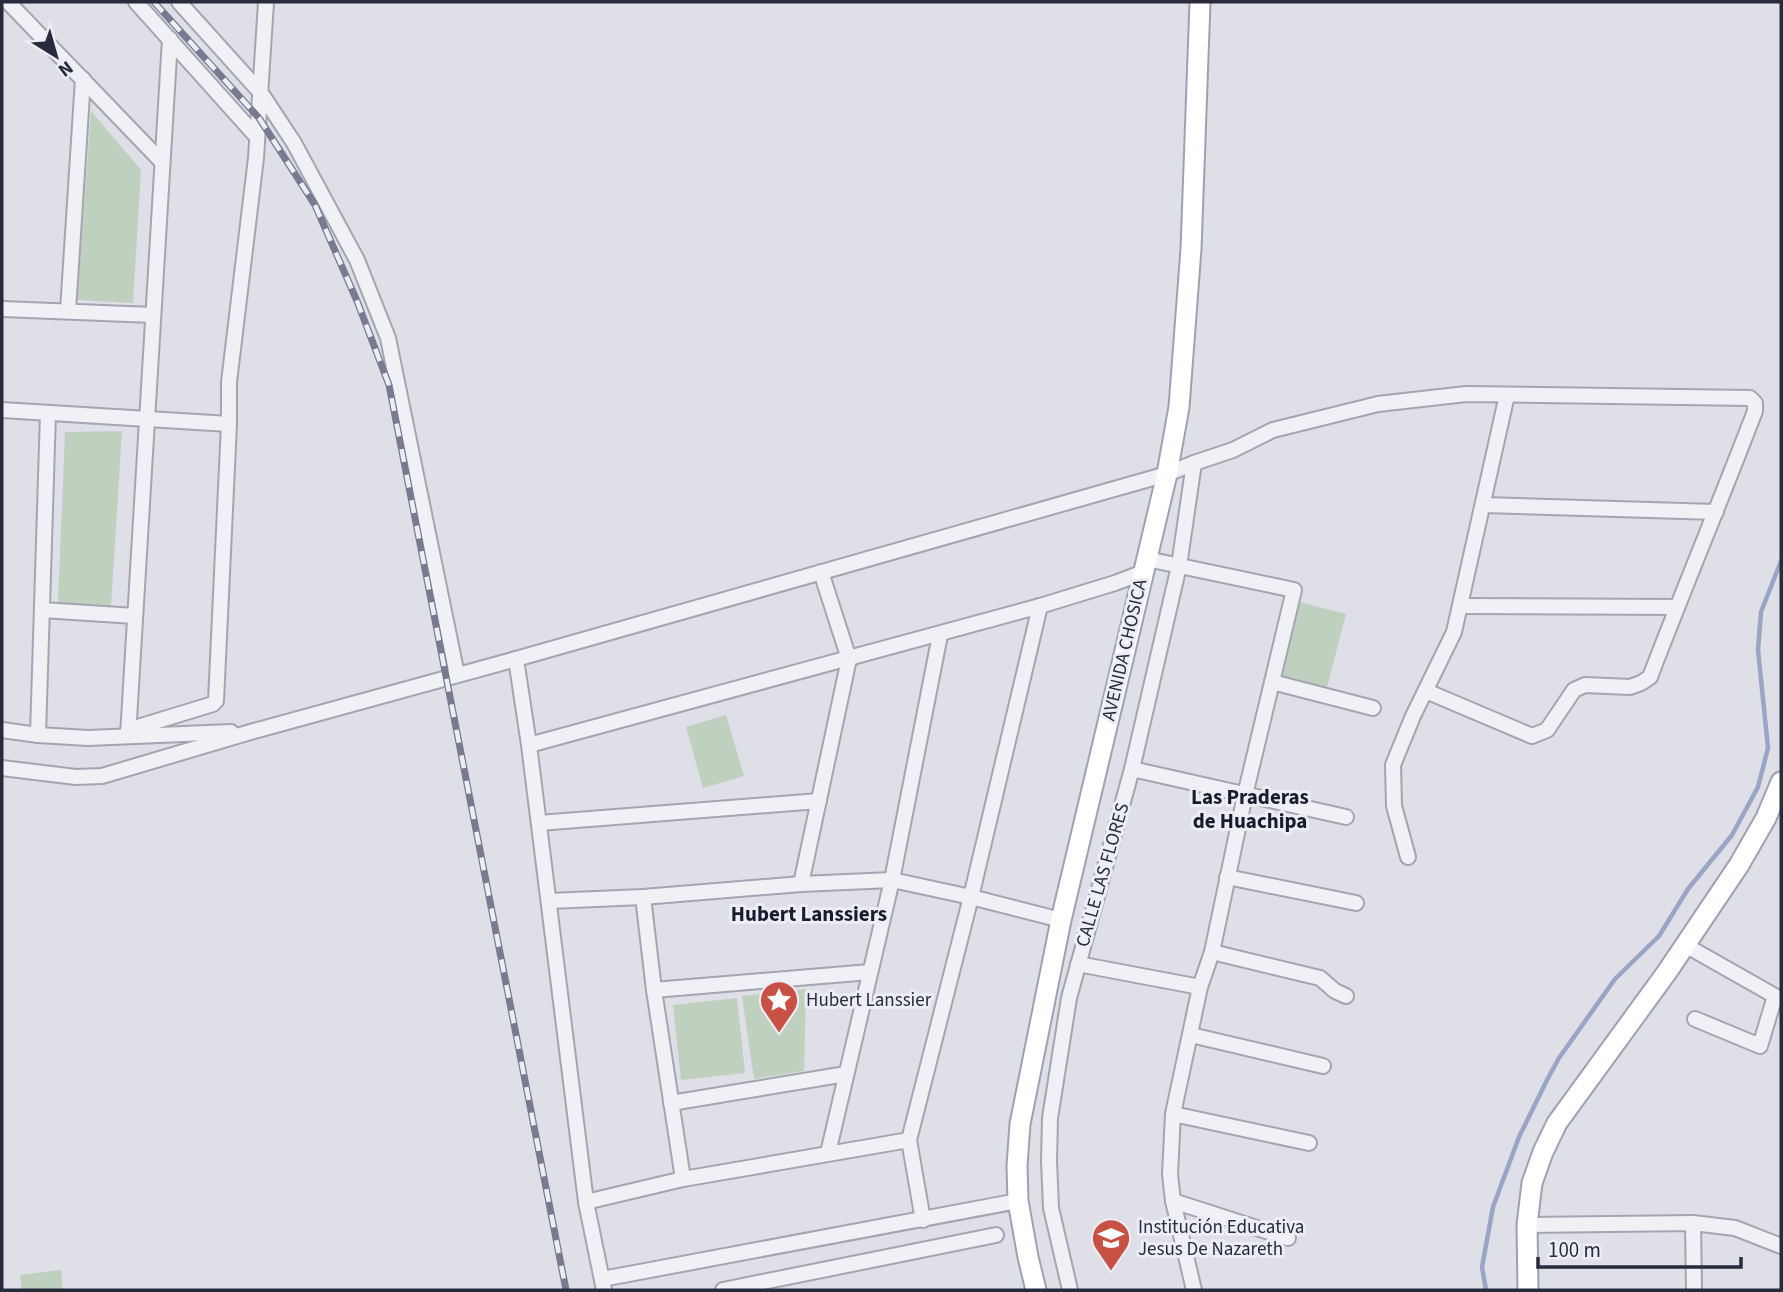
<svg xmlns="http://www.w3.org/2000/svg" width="1783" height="1292" font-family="'Source Sans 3',sans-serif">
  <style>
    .green { fill: #bfd0bf }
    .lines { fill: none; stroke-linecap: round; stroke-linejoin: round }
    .stream { stroke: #9aa5c6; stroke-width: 4.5 }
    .minor-casing { stroke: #a4a5b1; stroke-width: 18 }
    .major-casing { stroke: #9ea1b2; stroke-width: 23 }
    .minor { stroke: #f0f1f5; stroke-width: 14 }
    .major { stroke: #fff; stroke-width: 19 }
    .rail-casing { stroke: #787b90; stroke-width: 7 }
    .rail { stroke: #edeef5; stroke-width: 4.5; stroke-dasharray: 13; stroke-linecap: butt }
    .labels { text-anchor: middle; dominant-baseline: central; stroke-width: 6; stroke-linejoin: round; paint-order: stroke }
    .street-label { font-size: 19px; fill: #282a3d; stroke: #edeef5 }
    .poi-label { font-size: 19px; fill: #282a3d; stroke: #edeef5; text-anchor: start }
    .neighbourhood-label { font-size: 21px; font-weight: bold; fill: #1a1c2e; stroke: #edeef5 }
  </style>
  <rect width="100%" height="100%" fill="#dedfe7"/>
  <g class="green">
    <path d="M 91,111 L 141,170 L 133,303 L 77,300 Z"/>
    <path d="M 122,431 L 111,607 L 58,602 L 65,432 Z"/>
    <path d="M 1296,601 L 1346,614 L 1326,691 L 1276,678 Z"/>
    <path d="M 726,715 L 744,776 L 703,788 L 686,727 Z"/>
    <path d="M 806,989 L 804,1071 L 754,1079 L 742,996 Z"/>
    <path d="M 737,998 L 745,1073 L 681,1080 L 673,1005 Z"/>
    <path d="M 61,1270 L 63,1290 L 22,1290 L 20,1275 Z"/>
  </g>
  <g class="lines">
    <path class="stream" d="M 1486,1290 L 1482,1267 L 1493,1207 L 1519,1137 L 1547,1080 L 1559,1058 L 1615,979 L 1659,936 L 1688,889 L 1732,835 L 1758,787 L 1768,748 L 1758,650 L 1761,612 L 1781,561"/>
    <g class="minor-casing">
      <g id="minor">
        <path d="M 8,2 L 162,162"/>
        <path d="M 136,2 L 257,137"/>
        <path d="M 179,2 L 261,93 L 294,143 L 357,260 L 388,338 L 457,675"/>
        <path d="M 2,309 L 153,315"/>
        <path d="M 68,311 L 83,79"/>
        <path d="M 2,410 L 229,424"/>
        <path d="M 1483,505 L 1716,512"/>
        <path d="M 1147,559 L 1294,590 L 1245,795 L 1212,952 L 1200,987 L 1173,1114 L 1170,1174 L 1173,1201 L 1194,1290"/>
        <path d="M 1460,606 L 1677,607"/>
        <path d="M 42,610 L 135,616"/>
        <path d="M 516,659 L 529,745 L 586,1202 L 604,1290"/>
        <path d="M 1272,682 L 1373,708"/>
        <path d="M 2,730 L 38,735 L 88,738 L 231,732"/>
        <path d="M 128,730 L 213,704 L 216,701 L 229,424 L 229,382 L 256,158 L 266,2"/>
        <path d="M 38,735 L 48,413"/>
        <path d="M 128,736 L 170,39"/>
        <path d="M 529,745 L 1040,606 L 1115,583 L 1144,572"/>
        <path d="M 2,768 L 76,777 L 102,776 L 254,731 L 516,659 L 1167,474 L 1194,463 L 1233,450 L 1273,430 L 1378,404 L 1466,394 L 1750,398 L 1755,403 L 1755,411 C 1721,500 1684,588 1650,677 L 1641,683 L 1630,687 L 1585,685 L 1574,690 L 1547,730 L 1532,736 L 1426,691"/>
        <path d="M 1132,769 L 1346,817"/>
        <path d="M 539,823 L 819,801"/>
        <path d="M 1408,857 L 1394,806 L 1393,765 L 1413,716 L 1454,632 L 1507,395"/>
        <path d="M 1227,877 L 1356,903"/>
        <path d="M 801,884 L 849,659 L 821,572"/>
        <path d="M 643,897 L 654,990 L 683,1179"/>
        <path d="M 549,901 L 643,897 L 801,884 L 892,880 L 971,897 L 1061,920"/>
        <path d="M 1685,945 L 1775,996 L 1760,1046 L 1695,1019"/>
        <path d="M 1212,952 L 1320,978 L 1335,991 L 1346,996"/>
        <path d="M 1078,964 L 1200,987"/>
        <path d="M 654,990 L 870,972"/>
        <path d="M 1191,1035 L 1323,1066"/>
        <path d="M 671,1103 L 846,1074"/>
        <path d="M 1173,1114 L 1309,1143"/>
        <path d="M 828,1153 L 892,880 L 940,635"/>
        <path d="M 1173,1201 L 1288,1238"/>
        <path d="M 586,1202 L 683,1179 L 909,1140"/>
        <path d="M 923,1220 L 909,1140 L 971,897 L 1040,606"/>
        <path d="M 1693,1223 L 1694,1290"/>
        <path d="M 1527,1225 L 1693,1223 L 1735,1228 L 1781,1246"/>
        <path d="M 602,1279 L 1018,1201"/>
        <path d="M 723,1290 L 996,1235"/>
        <path d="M 1070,1290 L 1051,1208 L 1049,1161 L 1050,1118 L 1069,998 L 1132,769 L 1179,566 L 1194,463"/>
      </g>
    </g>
    <g class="major-casing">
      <g id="major">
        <path d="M 1036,1290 L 1028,1257 L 1018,1201 L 1017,1166 L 1020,1124 L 1061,920 L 1167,474 L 1179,407 L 1191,249 L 1200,2"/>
        <path d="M 1528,1290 L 1527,1225 L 1532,1183 L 1543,1152 L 1557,1123 L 1667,972 L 1739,865 L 1766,818 L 1781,782"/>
      </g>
    </g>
    <use href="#minor" class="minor"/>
    <use href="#major" class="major"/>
    <g class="rail-casing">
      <path id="rail" d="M 154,2 L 259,118 L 315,205 L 357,301 L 389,385 L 566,1290"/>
    </g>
    <use href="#rail" class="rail"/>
  </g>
  <defs>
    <g id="sight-pin" transform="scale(2.0125)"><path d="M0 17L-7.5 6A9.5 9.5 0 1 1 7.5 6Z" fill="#c85146" stroke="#edeef5"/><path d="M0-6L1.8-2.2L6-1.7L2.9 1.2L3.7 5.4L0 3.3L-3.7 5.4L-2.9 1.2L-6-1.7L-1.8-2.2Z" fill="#fff"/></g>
    <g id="school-pin" transform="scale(2.0125)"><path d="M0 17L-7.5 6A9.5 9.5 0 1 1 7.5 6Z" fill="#c85146" stroke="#edeef5"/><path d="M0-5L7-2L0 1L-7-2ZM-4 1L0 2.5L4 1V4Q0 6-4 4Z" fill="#fff"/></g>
  </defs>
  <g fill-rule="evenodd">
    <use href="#sight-pin" x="779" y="1000"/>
    <use href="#school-pin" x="1111" y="1238"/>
  </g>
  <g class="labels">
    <g class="street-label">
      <text transform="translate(1125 650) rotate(-77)">AVENIDA CHOSICA</text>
      <text transform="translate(1103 875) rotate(-74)">CALLE LAS FLORES</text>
    </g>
    <g class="poi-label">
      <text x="806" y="1000">Hubert Lanssier</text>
      <text x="1138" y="1227">Institución Educativa<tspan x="1138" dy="22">Jesus De Nazareth</tspan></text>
    </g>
    <g class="neighbourhood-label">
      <text x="1250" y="797">Las Praderas<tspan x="1250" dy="24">de Huachipa</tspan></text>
      <text x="809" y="914">Hubert Lanssiers</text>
    </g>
  </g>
  <rect width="1783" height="1292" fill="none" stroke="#282a3d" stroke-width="7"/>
  <g transform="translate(56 56) rotate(143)" stroke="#edeef5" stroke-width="5" paint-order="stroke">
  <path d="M0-5L12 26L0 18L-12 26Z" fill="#282a3d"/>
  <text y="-10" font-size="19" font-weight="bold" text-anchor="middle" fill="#282a3d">N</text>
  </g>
  <path d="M1538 1257v10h203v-10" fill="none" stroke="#282a3d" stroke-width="3.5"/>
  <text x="1548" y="1257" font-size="21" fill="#282a3d" stroke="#edeef5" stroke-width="5" paint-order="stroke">100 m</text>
</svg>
